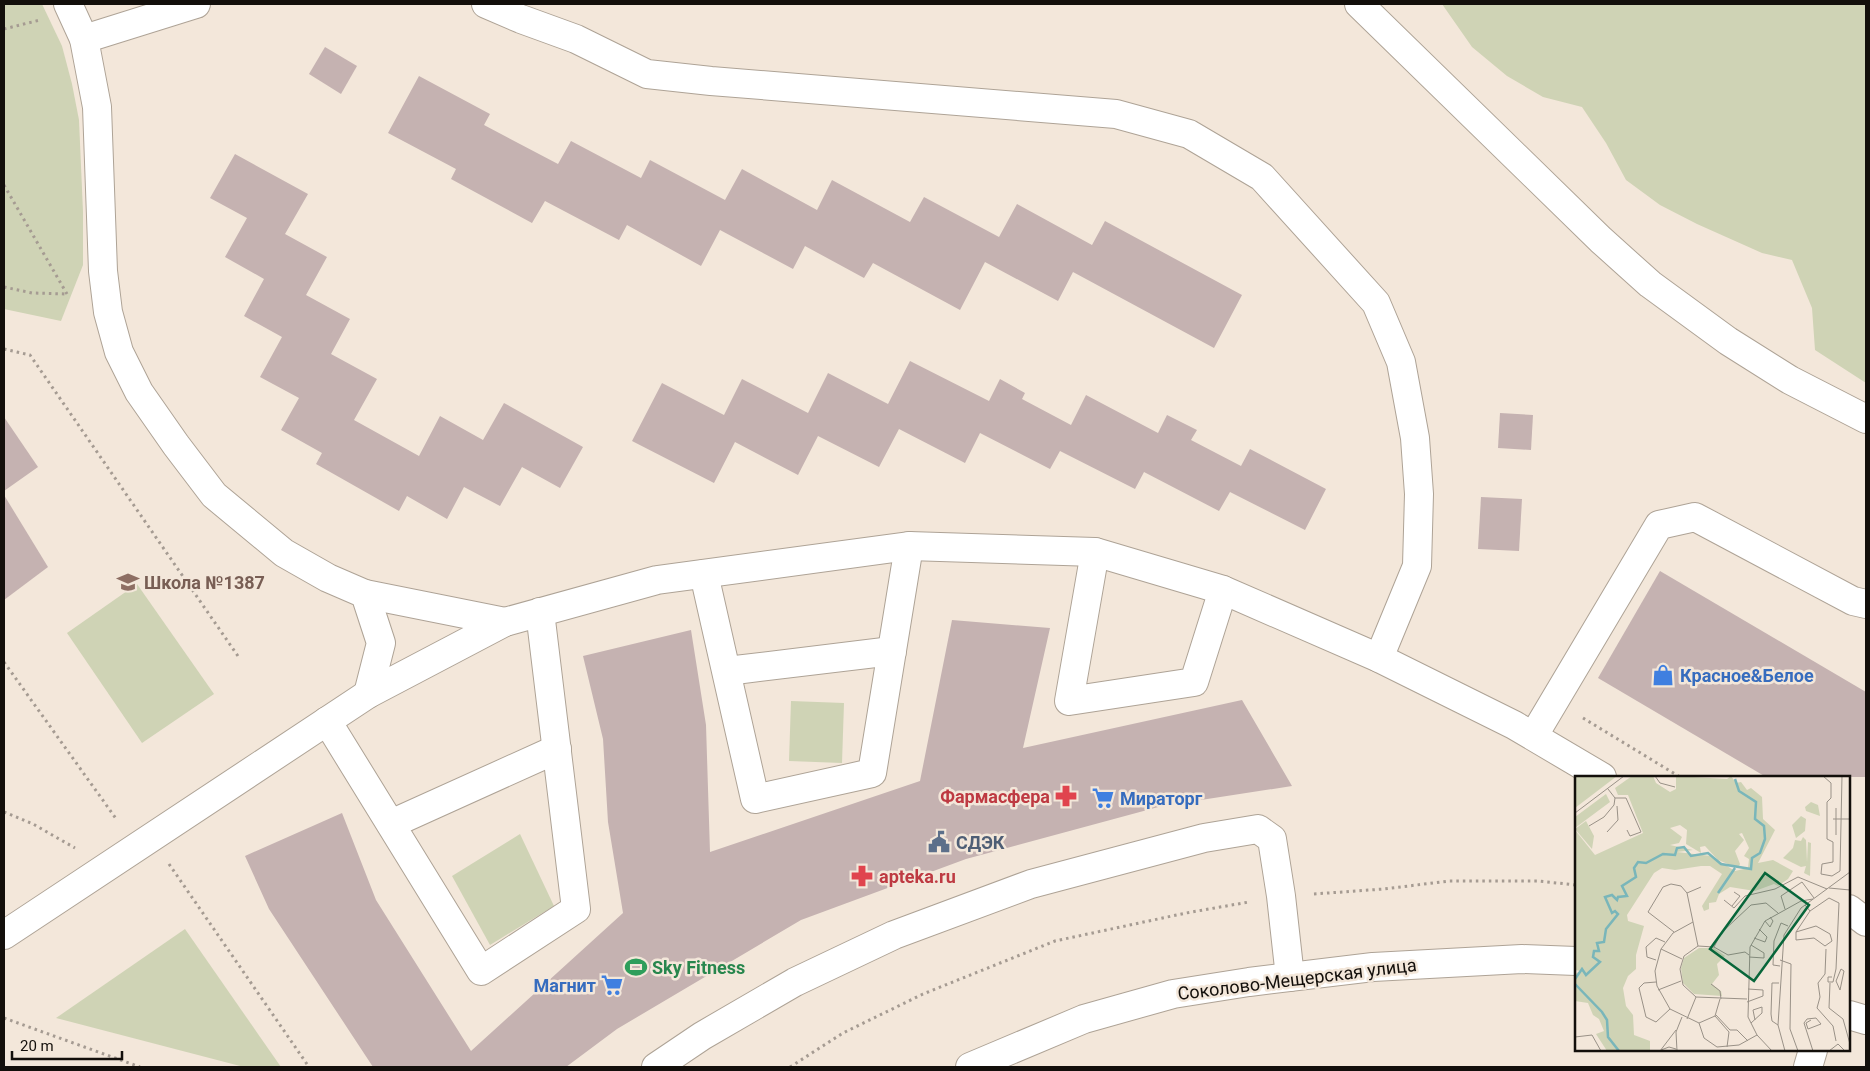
<svg xmlns="http://www.w3.org/2000/svg" width="1870" height="1071" font-family="Roboto,sans-serif">
  <style>
    .green { fill: #cfd3b5 }
    .building { fill: #c5b2b1 }
    .lines { fill: none; stroke-linecap: round; stroke-linejoin: round }
    .minor-casing { stroke: #aea396; stroke-width: 30 }
    .path { stroke: #a59b92; stroke-width: 3; stroke-dasharray: 2.5 4; stroke-linecap: butt }
    .minor { stroke: #fff; stroke-width: 28 }
    .labels { text-anchor: middle; dominant-baseline: central; stroke-width: 5; stroke-linejoin: round; paint-order: stroke }
    .education-label { font-size: 18px; font-weight: bold; fill: #785e54; stroke: #f3e7da; text-anchor: start }
    .shop-label { font-size: 18px; font-weight: bold; fill: #366cbe; stroke: #f3e7da; text-anchor: start }
    .health-label { font-size: 18px; font-weight: bold; fill: #be3a42; stroke: #f3e7da; text-anchor: end }
    .service-label { font-size: 18px; font-weight: bold; fill: #4e5e75; stroke: #f3e7da; text-anchor: start }
    .leisure-label { font-size: 18px; font-weight: bold; fill: #27864d; stroke: #f3e7da; text-anchor: start }
    .street-label { font-size: 18px; fill: #130f0b; stroke: #f3e7da }
    .inset-river { fill: none; stroke: #79b6ba; stroke-width: 2.5 }
    .inset-road { fill: none; stroke: #999187; stroke-width: 1 }
    .view { fill: #07663a; fill-opacity: 0.15; stroke: #07663a; stroke-width: 2.5 }
    .inset-edge { fill: none; stroke: #130f0b; stroke-width: 2.5 }
  </style>
  <rect width="100%" height="100%" fill="#f3e7da"/>
  <g class="green">
    <path d="M 4,4 L 42,4 L 62,46 L 72,84 L 79,120 L 83,212 L 83,265 L 61,321 L 4,309 Z"/>
    <path d="M 1442,4 L 1866,4 L 1866,383 L 1815,350 L 1812,308 L 1792,260 L 1762,253 L 1697,224 L 1660,205 L 1626,180 L 1606,143 L 1582,107 L 1543,97 L 1507,76 L 1472,47 Z"/>
    <path d="M 137,584 L 214,694 L 142,743 L 67,633 Z"/>
    <path d="M 791,701 L 844,703 L 842,763 L 789,761 Z"/>
    <path d="M 520,834 L 554,906 L 490,945 L 452,876 Z"/>
    <path d="M 185,929 L 281,1067 L 244,1067 L 56,1018 Z"/>
  </g>
  <g class="building">
    <path d="M 325,47 L 357,66 L 341,94 L 309,74 Z"/>
    <path d="M 419,76 L 490,114 L 484,125 L 558,164 L 571,141 L 641,178 L 650,160 L 725,200 L 742,169 L 817,210 L 832,180 L 910,222 L 924,197 L 999,237 L 1017,204 L 1092,245 L 1105,221 L 1242,295 L 1214,348 L 1073,272 L 1058,301 L 985,262 L 960,310 L 873,263 L 864,278 L 805,246 L 793,269 L 720,230 L 701,266 L 627,225 L 619,240 L 545,201 L 532,223 L 451,179 L 456,169 L 388,133 Z"/>
    <path d="M 235,154 L 308,194 L 285,234 L 327,257 L 306,295 L 350,319 L 331,354 L 377,379 L 354,420 L 419,456 L 440,416 L 483,440 L 504,403 L 583,447 L 560,488 L 522,467 L 500,506 L 464,487 L 447,519 L 407,496 L 399,511 L 316,464 L 322,453 L 281,430 L 299,398 L 260,377 L 282,337 L 244,316 L 264,279 L 225,257 L 247,218 L 210,198 Z"/>
    <path d="M 910,361 L 989,401 L 1000,379 L 1025,393 L 1022,399 L 1071,425 L 1086,395 L 1158,433 L 1167,415 L 1197,430 L 1191,440 L 1241,466 L 1250,449 L 1326,489 L 1305,530 L 1230,492 L 1219,511 L 1144,472 L 1135,489 L 1060,451 L 1050,469 L 980,433 L 965,463 L 899,429 L 879,467 L 818,436 L 798,475 L 735,442 L 714,483 L 632,441 L 662,383 L 724,415 L 742,379 L 808,413 L 828,373 L 888,404 Z"/>
    <path d="M 1500,413 L 1533,415 L 1531,450 L 1498,448 Z"/>
    <path d="M 4,417 L 38,467 L 4,491 Z"/>
    <path d="M 4,495 L 48,567 L 4,600 Z"/>
    <path d="M 1481,497 L 1522,499 L 1519,551 L 1478,549 Z"/>
    <path d="M 1660,571 L 1866,692 L 1866,777 L 1766,777 L 1598,678 Z"/>
    <path d="M 952,620 L 1050,628 L 1023,748 L 1242,700 L 1292,786 L 1162,806 L 966,859 L 801,920 L 617,1029 L 566,1067 L 373,1067 L 269,909 L 245,856 L 342,813 L 376,900 L 471,1051 L 623,913 L 608,822 L 603,739 L 583,656 L 691,630 L 706,725 L 710,852 L 920,781 Z"/>
  </g>
  <g class="lines">
    <g class="minor-casing">
      <g id="minor">
        <path d="M 68,4 L 84,39 L 97,107 L 103,271 L 108,312 L 119,352 L 139,392 L 176,445 L 214,495 L 284,553 L 328,578 L 365,594 L 381,643 L 368,694"/>
        <path d="M 486,4 L 521,19 L 576,39 L 647,74 L 711,81 L 1116,114 L 1189,134 L 1262,177 L 1376,303 L 1401,362 L 1415,438 L 1419,494 L 1417,566 L 1379,658"/>
        <path d="M 1359,4 L 1601,240 L 1650,284 L 1728,341 L 1790,380 L 1866,419"/>
        <path d="M 84,39 L 196,4"/>
        <path d="M 1095,552 L 1069,701 L 1194,682 L 1223,590"/>
        <path d="M 704,574 L 755,799 L 872,773 L 909,546"/>
        <path d="M 365,594 L 505,622"/>
        <path d="M 727,671 L 892,651"/>
        <path d="M 327,721 L 481,971 L 576,909 L 540,612"/>
        <path d="M 1534,735 L 1659,525 L 1695,517 L 1853,601 L 1866,604"/>
        <path d="M 391,824 L 557,749"/>
        <path d="M 1849,909 L 1866,922"/>
        <path d="M 4,935 L 368,694 L 505,622 L 657,580 L 909,546 L 1095,552 L 1223,590 L 1379,658 L 1514,725 L 1602,777"/>
        <path d="M 1849,1015 L 1866,1020"/>
        <path d="M 656,1067 L 702,1036 L 795,982 L 894,935 L 1031,884 L 1204,838 L 1258,829 L 1272,839 L 1281,896 L 1290,977"/>
        <path d="M 970,1067 L 1084,1019 L 1173,994 L 1249,982 L 1373,967 L 1522,959 L 1576,961"/>
        <path d="M 1808,1067 L 1813,1050"/>
      </g>
    </g>
    <g class="path">
      <path d="M 4,29 L 40,20"/>
      <path d="M 4,185 L 67,294"/>
      <path d="M 4,287 L 32,293 L 67,294"/>
      <path d="M 4,349 L 30,355 L 240,659"/>
      <path d="M 4,662 L 117,820"/>
      <path d="M 1583,718 L 1680,777"/>
      <path d="M 4,812 L 33,824 L 75,848"/>
      <path d="M 169,864 L 309,1067"/>
      <path d="M 1314,894 L 1384,889 L 1449,881 L 1538,881 L 1576,885"/>
      <path d="M 4,1018 L 140,1067"/>
      <path d="M 790,1067 L 843,1033 L 923,994 L 1055,941 L 1186,913 L 1249,902"/>
    </g>
    <use href="#minor" class="minor"/>
  </g>
  <defs>
    <g id="school-bare" transform="scale(1.725)"><path d="M0-5L7-2L0 1L-7-2ZM-4 1L0 2.5L4 1V4Q0 6-4 4Z" fill="#8d6e63" stroke="#f3e7da" stroke-width="2.5" paint-order="stroke"/></g>
    <g id="shop-bare" transform="scale(1.725)"><path d="M-5-2.5h2.3a2.7 3.5 0 0 1 5.4 0H5L5.5 6h-11ZM-1.5-2.5h3a1.5 2.3 0 0 0-3 0Z" fill="#3f7fe0" stroke="#f3e7da" stroke-width="2.5" paint-order="stroke"/></g>
    <g id="pharmacy-bare" transform="scale(1.725)"><path d="M-2-6h4v4h4v4h-4v4h-4v-4h-4v-4h4Z" fill="#e0444e" stroke="#f3e7da" stroke-width="2.5" paint-order="stroke"/></g>
    <g id="supermarket-bare" transform="scale(1.725)"><path d="M-6-5.5h2.5l.6 2H6L4.5 2H-2.5L-4.4-4H-6ZM-1.5 3.2a1.3 1.3 0 1 0 .1 0ZM3 3.2a1.3 1.3 0 1 0 .1 0Z" fill="#3f7fe0" stroke="#f3e7da" stroke-width="2.5" paint-order="stroke"/></g>
    <g id="civic-bare" transform="scale(1.725)"><path d="M-.6-6.5H3V-4.5H.6V-3L4-1V1h2V6H-6V1h2V-1L-.6-3ZM-1.2 2.5V6h2.4V2.5Z" fill="#5c6f8a" stroke="#f3e7da" stroke-width="2.5" paint-order="stroke"/></g>
    <g id="stadium-bare" transform="scale(1.725)"><path d="M0-5a6.5 5 0 1 0 0 10a6.5 5 0 1 0 0-10ZM-3.5-1.8h7v3.6h-7Z" fill="#2e9e5b" stroke="#f3e7da" stroke-width="2.5" paint-order="stroke"/></g>
  </defs>
  <g fill-rule="evenodd">
    <use href="#school-bare" x="128" y="582"/>
    <use href="#shop-bare" x="1663" y="675"/>
    <use href="#pharmacy-bare" x="1066" y="796"/>
    <use href="#supermarket-bare" x="1103" y="798"/>
    <use href="#civic-bare" x="939" y="842"/>
    <use href="#pharmacy-bare" x="862" y="876"/>
    <use href="#stadium-bare" x="636" y="967"/>
    <use href="#supermarket-bare" x="612" y="985"/>
  </g>
  <g class="labels">
    <g class="education-label">
      <text x="144" y="582">Школа №1387</text>
    </g>
    <g class="shop-label">
      <text x="1680" y="675">Красное&amp;Белое</text>
      <text x="1120" y="798">Мираторг</text>
      <text x="596" y="985" text-anchor="end">Магнит</text>
    </g>
    <g class="health-label">
      <text x="1050" y="796">Фармасфера</text>
      <text x="879" y="876" text-anchor="start">apteka.ru</text>
    </g>
    <g class="service-label">
      <text x="956" y="842">СДЭК</text>
    </g>
    <g class="leisure-label">
      <text x="652" y="967">Sky Fitness</text>
    </g>
    <g class="street-label">
      <text transform="translate(1297 979) rotate(-7)">Соколово-Мещерская улица</text>
    </g>
  </g>
  <g transform="translate(1575 776)">
    <rect width="275" height="275" fill="#f3e7da"/>
    <path d="M 0,0 L 42,0 L 0,32 ZM 57,0 L 78,0 L 81,7 L 95,16 L 101,13 L 101,0 L 152,3 L 156,0 L 161,7 L 166,6 L 172,14 L 176,12 L 187,21 L 188,43 L 200,54 L 183,87 L 198,84 L 218,95 L 213,103 L 203,110 L 199,108 L 180,115 L 155,111 L 144,118 L 141,126 L 134,127 L 134,133 L 129,135 L 127,130 L 147,98 L 135,90 L 126,90 L 100,94 L 87,92 L 79,97 L 52,139 L 53,145 L 69,150 L 61,179 L 61,193 L 53,200 L 48,212 L 51,230 L 58,239 L 59,259 L 75,265 L 75,275 L 32,275 L 21,258 L 29,255 L 24,243 L 18,239 L 13,227 L 0,225 L 0,198 L 5,195 L 0,194 L 0,54 L 20,79 L 68,57 L 53,19 L 43,19 L 40,12 ZM 105,49 L 112,54 L 111,68 L 126,77 L 125,71 L 130,70 L 143,84 L 163,92 L 165,88 L 160,75 L 169,64 L 164,58 L 167,57 L 174,72 L 169,80 L 174,83 L 173,92 L 160,95 L 136,80 L 102,76 L 118,74 L 95,69 L 104,67 L 107,61 L 95,52 ZM 31,18 L 35,26 L 0,52 L 0,41 ZM 236,26 L 243,29 L 245,40 L 231,35 L 230,31 ZM 226,40 L 231,43 L 230,55 L 221,62 L 217,49 ZM 11,45 L 19,60 L 17,73 L 0,53 ZM 228,61 L 231,64 L 232,86 L 233,66 L 236,67 L 235,100 L 229,97 L 231,90 L 226,91 L 208,82 L 218,72 L 220,64 L 226,65 ZM 124,172 L 139,172 L 150,180 L 142,188 L 144,199 L 137,208 L 146,215 L 147,220 L 119,218 L 108,207 L 106,192 L 109,182 Z" fill="#cfd3b5" fill-rule="evenodd"/>
    <path class="inset-river" d="M 143,117 L 160,92M 0,203 L 7,193 L 11,199 L 25,186 L 18,181 L 19,175 L 24,175 L 22,167 L 29,166 L 31,153 L 43,138 L 40,135 L 37,137 L 30,121 L 37,119 L 42,124 L 43,121 L 52,120 L 47,110 L 61,101 L 59,92 L 63,86 L 71,87 L 88,78 L 100,79 L 102,72 L 109,71 L 116,80 L 133,77 L 146,88 L 176,93 L 177,82 L 185,77 L 190,63 L 189,50 L 180,43 L 181,26 L 164,15 L 160,3M 0,208 L 27,236 L 32,244 L 33,261 L 44,275"/>
    <path class="inset-road" d="M 80,0 L 85,7 L 100,11M 248,0 L 256,7 L 256,22 L 252,26 L 252,63 L 258,66 L 258,86 L 247,88 L 246,98 L 257,100 L 265,95 L 267,0M 40,22 L 51,22 L 66,56 L 55,60 L 52,54M 0,37 L 49,0M 258,43 L 275,43M 14,50 L 29,41 L 39,29 L 40,22 L 33,13M 32,56 L 43,44 L 42,30M 261,59 L 261,32M 254,112 L 275,114M 112,117 L 126,111M 149,124 L 159,132 L 170,120 L 200,113 L 223,101 L 252,113M 157,130 L 165,120 L 159,116M 210,133 L 206,120 L 227,106 L 239,122M 235,135 L 254,122 L 264,127 L 261,193 L 258,206 L 253,206 L 253,201 L 257,201M 190,145 L 195,151 L 198,145 L 195,141M 118,146 L 98,157 L 86,173 L 80,195 L 82,210 L 95,233 L 124,247 L 140,240 L 145,223M 99,156 L 73,136 L 88,111 L 96,108 L 106,110 L 112,117 L 123,170M 221,156 L 241,150 L 255,158 L 257,165 L 250,170 L 239,162 L 221,164 L 221,156 L 235,135 L 230,129M 179,162 L 190,166 L 192,161 L 184,153M 139,171 L 146,157 L 176,129 L 191,127 L 203,137M 86,173 L 107,183M 251,173 L 250,198 L 243,207 L 245,221 L 242,232 L 258,250 L 261,265M 174,181 L 189,182 L 189,177 L 176,169M 81,184 L 72,181 L 71,171 L 81,162 L 90,166M 205,184 L 216,188 L 215,253 L 223,275M 205,190 L 198,189 L 199,165 L 206,147 L 213,150M 266,193 L 269,195 L 265,214 L 261,205 ZM 81,206 L 69,207 L 64,212 L 71,241 L 81,246 L 95,233M 255,207 L 254,232 L 268,243 L 275,268M 136,208 L 145,215 L 146,223M 83,214 L 106,205M 172,223 L 121,221 L 108,209 L 105,193 L 109,180 L 123,170 L 139,171 L 153,179 L 170,176 L 174,179M 172,226 L 188,220 L 188,214 L 173,213M 141,239 L 155,254 L 162,254 L 173,265M 140,240 L 154,256 L 152,271M 112,243 L 121,221M 236,244 L 231,247 L 233,253 L 246,248 L 241,242 L 232,243 L 229,247 L 238,275M 124,247 L 129,262 L 142,271 L 164,269 L 182,259M 176,247 L 187,237 L 187,231 L 178,234 L 180,244M 203,249 L 197,245 L 196,238 L 197,207 L 204,207M 0,261 L 17,259 L 26,275M 86,274 L 94,271 L 101,273M 85,275 L 101,254M 102,275 L 101,256 L 107,241M 197,275 L 182,259 L 173,241 L 175,171 L 190,145 L 226,125 L 238,123M 210,275 L 203,249 L 209,159 L 226,132 L 275,96M 254,275 L 263,268 L 270,275"/>
    <path class="view" d="M 190,97 L 234,129 L 179,205 L 135,173 Z"/>
    <rect width="275" height="275" class="inset-edge"/>
  </g>
  <rect width="1870" height="1071" fill="none" stroke="#130f0b" stroke-width="10"/>
  <path d="M12 1051v8h110v-8" fill="none" stroke="#130f0b" stroke-width="2.5"/>
  <text x="20" y="1051" font-size="15" fill="#130f0b" stroke="#f3e7da" stroke-width="4" paint-order="stroke">20 m</text>
</svg>
